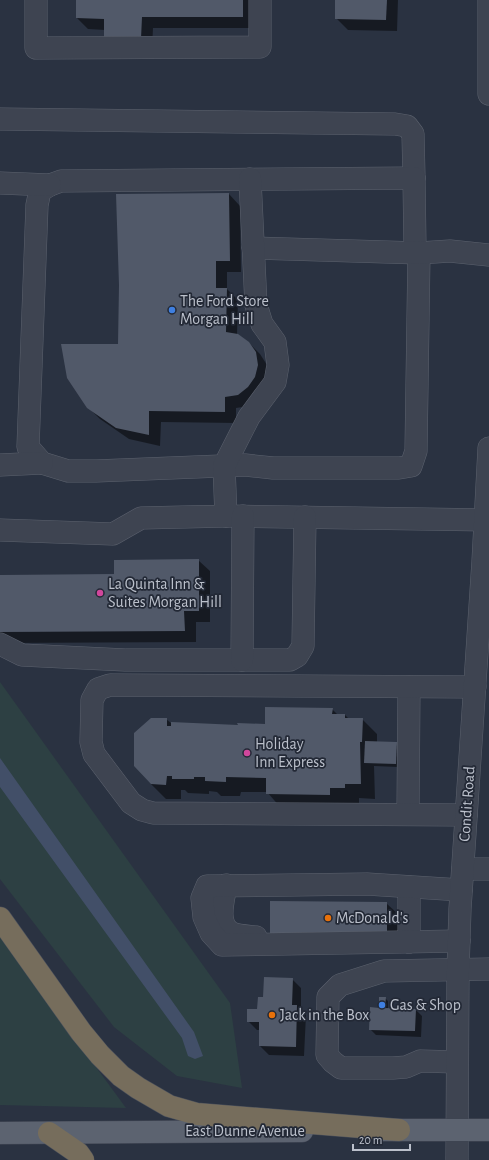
<svg xmlns="http://www.w3.org/2000/svg" width="489" height="1160" font-family="'Alegreya Sans',sans-serif">
  <style>
    .green { fill: #2d4043 }
    .water { fill: #424f68 }
    .shadow { fill: #0007 }
    .building { fill: #515969 }
    .lines { fill: none; stroke-linecap: round; stroke-linejoin: round }
    .minor-casing { stroke: #5c626e; stroke-width: 23 }
    .major-casing { stroke: #484d5a; stroke-width: 23 }
    .highway-casing { stroke: #494f5b; stroke-width: 23 }
    .minor { stroke: #3e4451; stroke-width: 22 }
    .major { stroke: #5c6370; stroke-width: 22 }
    .highway { stroke: #766d5c; stroke-width: 22 }
    .shop-dot { fill: #3f7fe0; stroke: #232936; stroke-width: 1.5 }
    .hotel-dot { fill: #d1479c; stroke: #232936; stroke-width: 1.5 }
    .food-dot { fill: #e8710a; stroke: #232936; stroke-width: 1.5 }
    .labels { text-anchor: middle; dominant-baseline: central; stroke-width: 3.5; stroke-linejoin: round; paint-order: stroke }
    .poi-label { font-size: 16px; fill: #bbc0cb; stroke: #232936; text-anchor: start }
    .street-label { font-size: 16px; fill: #bbc0cb; stroke: #232936 }
  </style>
  <rect width="100%" height="100%" fill="#2a3241"/>
  <g class="green">
    <path d="M 0,682 L 230,1003 L 242,1088 L 177,1076 L 114,1027 L 0,879 Z"/>
    <path d="M 0,936 L 126,1108 L 0,1105 Z"/>
  </g>
  <path class="water" d="M 0,758 L 194,1032 L 203,1056 L 195,1059 L 188,1056 L 182,1038 L 0,787 Z"/>
  <g class="shadow">
    <path d="M 77,0 L 254,0 L 254,28 L 153,28 L 152,50 L 105,30 L 88,29 L 77,18 Z"/>
    <path d="M 336,0 L 398,0 L 397,31 L 348,30 L 336,18 Z"/>
    <path d="M 229,194 L 240,206 L 241,272 L 227,272 L 227,289 L 238,300 L 237,335 L 248,342 L 260,354 L 267,365 L 269,377 L 249,406 L 236,408 L 236,423 L 161,422 L 160,446 L 129,439 L 100,419 L 88,407 L 119,345 Z"/>
    <path d="M 198,560 L 210,571 L 210,622 L 196,622 L 196,642 L 5,643 L 0,637 L 0,576 L 115,575 Z"/>
    <path d="M 332,709 L 338,715 L 345,715 L 349,719 L 362,719 L 377,734 L 377,742 L 396,743 L 399,746 L 398,767 L 374,766 L 375,799 L 359,798 L 359,803 L 345,803 L 344,809 L 281,808 L 267,792 L 241,792 L 240,796 L 221,796 L 217,792 L 209,791 L 209,794 L 188,793 L 185,790 L 181,790 L 181,799 L 166,799 L 151,784 L 166,719 L 171,723 L 239,726 L 266,725 Z"/>
    <path d="M 386,903 L 398,914 L 398,946 L 283,946 Z"/>
    <path d="M 292,979 L 301,988 L 301,1010 L 306,1015 L 304,1056 L 269,1055 L 260,1046 L 260,1030 L 257,1030 L 248,1021 L 258,1010 L 264,998 Z"/>
    <path d="M 385,998 L 388,1001 L 388,1009 L 416,1010 L 422,1016 L 421,1037 L 376,1035 L 370,1029 Z"/>
  </g>
  <g class="building">
    <path d="M 76,0 L 243,0 L 243,17 L 142,17 L 141,39 L 104,38 L 104,19 L 76,18 Z"/>
    <path d="M 335,0 L 387,0 L 386,20 L 335,19 Z"/>
    <path d="M 229,193 L 230,261 L 216,261 L 216,288 L 227,288 L 226,332 L 238,334 L 249,342 L 256,352 L 258,365 L 255,377 L 248,387 L 238,395 L 225,397 L 225,412 L 149,411 L 149,435 L 116,428 L 87,408 L 67,378 L 61,344 L 118,344 L 119,285 L 116,194 Z"/>
    <path d="M 199,559 L 199,611 L 184,611 L 185,631 L 0,632 L 0,575 L 114,574 L 114,560 Z"/>
    <path d="M 265,707 L 333,708 L 332,714 L 345,714 L 345,718 L 363,718 L 362,742 L 360,742 L 361,784 L 345,784 L 345,788 L 330,788 L 330,795 L 266,794 L 266,778 L 226,777 L 226,782 L 205,781 L 205,777 L 194,777 L 194,779 L 172,779 L 172,776 L 167,776 L 166,785 L 151,784 L 134,766 L 134,733 L 151,718 L 167,718 L 167,726 L 171,726 L 171,722 L 238,725 L 237,723 L 265,724 Z"/>
    <path d="M 365,741 L 397,742 L 396,764 L 364,763 Z"/>
    <path d="M 270,901 L 387,902 L 387,935 L 270,935 Z"/>
    <path d="M 264,977 L 293,978 L 292,1005 L 297,1005 L 296,1047 L 259,1046 L 259,1022 L 247,1022 L 247,1009 L 257,1009 L 258,997 L 263,997 Z"/>
    <path d="M 379,997 L 386,997 L 385,1008 L 416,1009 L 415,1031 L 369,1030 L 370,1007 L 379,1008 Z"/>
  </g>
  <g class="lines">
    <g class="minor-casing">
      <g id="minor">
        <path d="M 36,0 L 36,48 L 260,47 L 260,0"/>
        <path d="M 489,0 L 489,94"/>
        <path d="M 0,119 L 395,124 L 407,126 L 413,134 L 414,178"/>
        <path d="M 414,178 L 415,248 L 419,253 L 416,451 L 411,466 L 399,468 L 273,468 L 245,465 L 96,471 L 68,471 L 42,463 L 28,447 L 37,205 L 40,191 L 50,185 L 61,181 Z"/>
        <path d="M 0,183 L 50,185"/>
        <path d="M 253,248 L 419,253 L 450,251 L 489,255"/>
        <path d="M 0,465 L 42,463"/>
        <path d="M 226,516 L 489,520"/>
        <path d="M 0,530 L 113,534 L 141,518 L 226,516 L 224,466 L 249,417 L 275,382 L 278,365 L 275,342 L 262,324 L 256,305 L 250,179"/>
        <path d="M 0,644 L 22,655 L 125,660 L 290,660 L 297,656 L 303,646 L 305,517"/>
        <path d="M 242,660 L 243,516"/>
        <path d="M 408,814 L 409,687"/>
        <path d="M 466,815 L 153,813 L 142,810 L 131,803 L 94,754 L 91,742 L 92,700 L 98,689 L 110,685 L 475,687"/>
        <path d="M 463,869 L 489,869"/>
        <path d="M 226,885 C 224,899 216,922 230,932 C 237,936 248,936 256,937"/>
        <path d="M 409,887 L 409,942"/>
        <path d="M 459,941 L 222,945 L 211,933 L 204,917 L 202,898 L 207,886 L 367,884 L 461,890"/>
        <path d="M 457,1062 L 420,1061 L 406,1067 L 393,1068 L 341,1068 L 333,1062 L 327,1055 L 328,997 L 340,985 L 384,971 L 489,969"/>
        <path d="M 457,1160 L 458,970 L 460,909 L 483,561 L 489,448"/>
      </g>
    </g>
    <g class="major-casing">
      <g id="major">
        <path d="M 380,1130 L 489,1130"/>
        <path d="M 0,1133 L 302,1131"/>
      </g>
    </g>
    <g class="highway-casing">
      <g id="highway">
        <path d="M 0,918 L 81,1032 L 100,1055 L 121,1076 L 138,1088 L 169,1106 L 197,1114 L 399,1130"/>
        <path d="M 49,1133 L 78,1153 L 83,1160"/>
      </g>
    </g>
    <use href="#minor" class="minor"/>
    <use href="#major" class="major"/>
    <use href="#highway" class="highway"/>
  </g>
  <g class="shop-dot">
    <circle cx="172" cy="310" r="4"/>
    <circle cx="382" cy="1005" r="4"/>
  </g>
  <g class="hotel-dot">
    <circle cx="100" cy="593" r="4"/>
    <circle cx="247" cy="753" r="4"/>
  </g>
  <g class="food-dot">
    <circle cx="328" cy="918" r="4"/>
    <circle cx="272" cy="1015" r="4"/>
  </g>
  <g class="labels">
    <g class="poi-label">
      <text x="180" y="301">The Ford Store<tspan x="180" dy="18">Morgan Hill</tspan></text>
      <text x="108" y="584">La Quinta Inn &amp;<tspan x="108" dy="18">Suites Morgan Hill</tspan></text>
      <text x="255" y="744">Holiday<tspan x="255" dy="18">Inn Express</tspan></text>
      <text x="336" y="918">McDonald's</text>
      <text x="390" y="1005">Gas &amp; Shop</text>
      <text x="280" y="1015">Jack in the Box</text>
    </g>
    <g class="street-label">
      <text transform="translate(467 804) rotate(-86)">Condit Road</text>
      <text x="245" y="1131">East Dunne Avenue</text>
    </g>
  </g>
  <path d="M353 1144v6h57v-6" fill="none" stroke="#bbc0cb" stroke-width="2"/>
  <text x="359" y="1144" font-size="12" fill="#bbc0cb" stroke="#232936" stroke-width="3" paint-order="stroke">20 m</text>
</svg>
